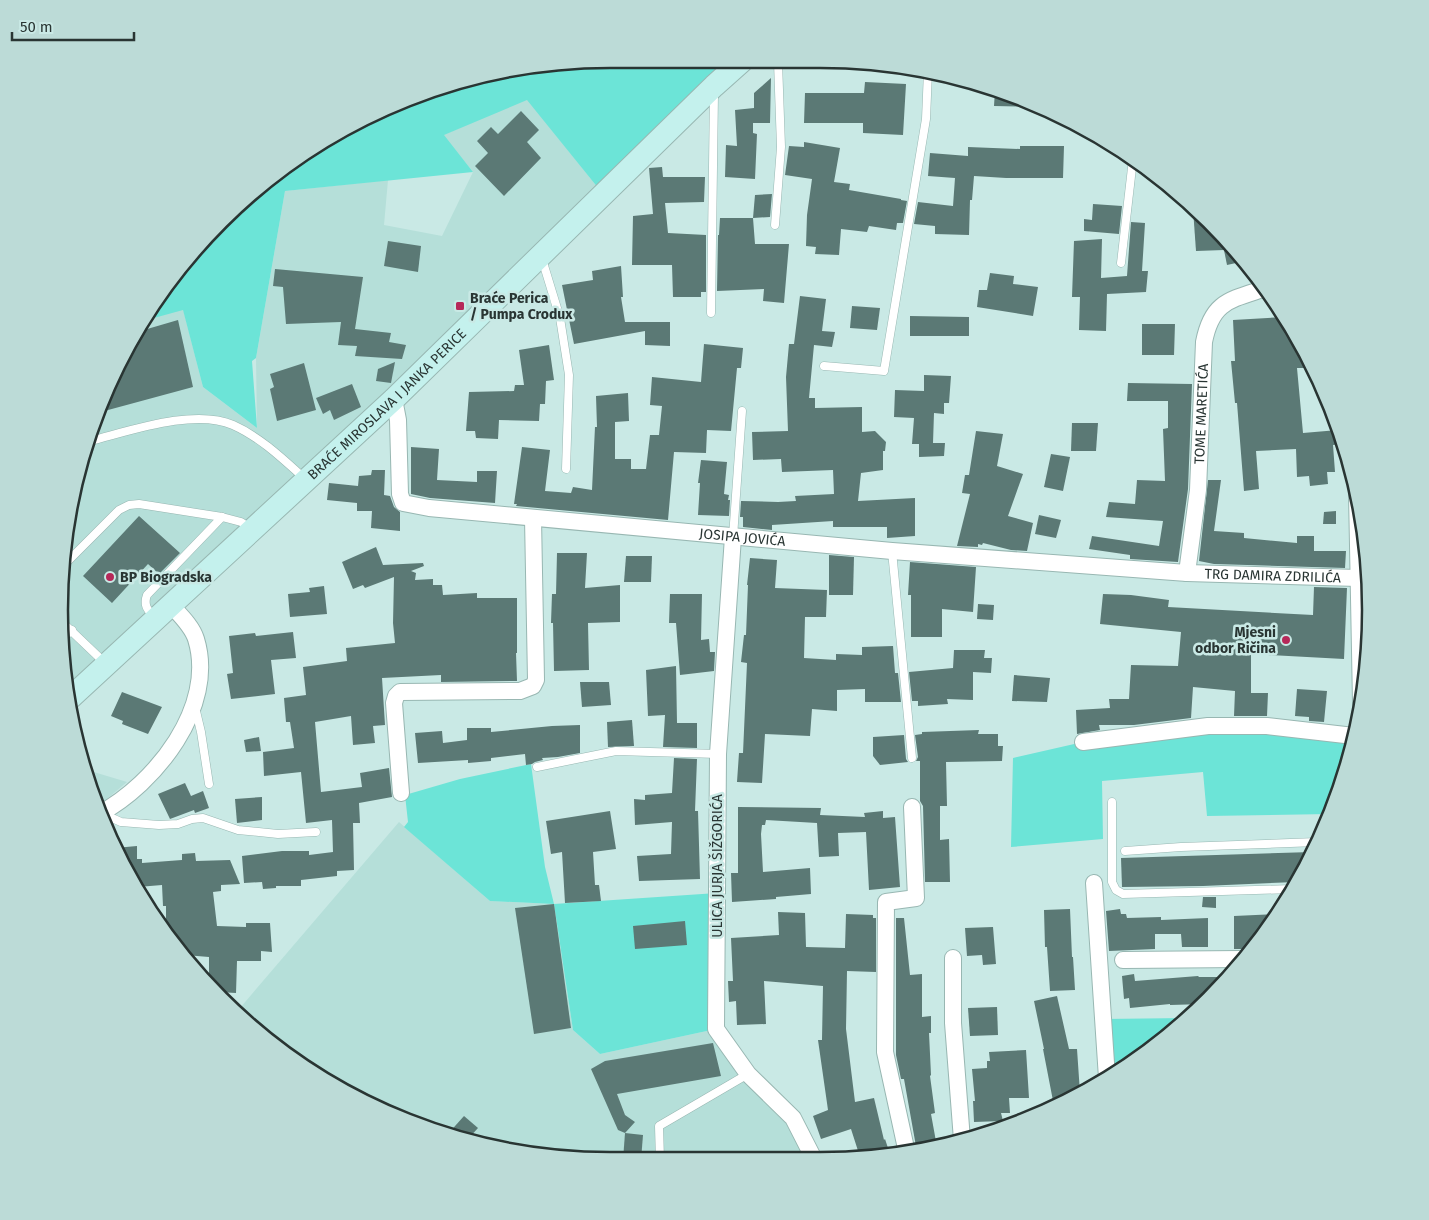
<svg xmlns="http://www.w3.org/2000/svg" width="1429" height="1220" font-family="'Fira Sans',sans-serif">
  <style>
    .built { fill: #b5dfd9 }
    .green { fill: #6ce4d7 }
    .building { fill: #5b7975 }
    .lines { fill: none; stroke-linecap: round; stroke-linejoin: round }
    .lane-casing { stroke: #98b7b2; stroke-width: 9 }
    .street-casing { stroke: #98b7b2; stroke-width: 18 }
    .secondary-casing { stroke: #98b7b2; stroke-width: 24 }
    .lane { stroke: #fff; stroke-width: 8 }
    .street { stroke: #fff; stroke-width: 16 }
    .secondary { stroke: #c4f1ed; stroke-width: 22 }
    .poi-dot { fill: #b62859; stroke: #c9e9e5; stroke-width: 2 }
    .labels { text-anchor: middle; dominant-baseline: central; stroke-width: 5; stroke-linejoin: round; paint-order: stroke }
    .poi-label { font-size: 14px; font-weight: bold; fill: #293533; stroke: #c9e9e5; text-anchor: start }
    .street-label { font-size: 14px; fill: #293533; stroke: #c9e9e5 }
    .rim { fill: none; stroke: #293533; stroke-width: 2.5 }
  </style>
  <rect width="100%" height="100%" fill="#c9e9e5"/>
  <g class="built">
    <path d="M 527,99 L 603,194 L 65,689 L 64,682 L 63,538 L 101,399 L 142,321 L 183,309 L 203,387 L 257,428 L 256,358 L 285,191 L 388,180 L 384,225 L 442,236 L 473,172 L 443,135 Z"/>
    <path d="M 87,770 L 127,782 L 97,807 Z"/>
    <path d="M 399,822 L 490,901 L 554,904 L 573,1030 L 600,1054 L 716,1029 L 793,1118 L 815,1161 L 574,1160 L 433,1132 L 335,1088 L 246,1024 L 237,1014 L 240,1008 Z"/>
  </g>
  <g class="green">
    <path d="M 610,59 L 742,61 L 603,194 L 527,100 L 444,135 L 473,172 L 285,191 L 256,358 L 252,361 L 257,428 L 203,387 L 183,310 L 143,321 L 152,303 L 247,195 L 366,116 L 468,77 Z"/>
    <path d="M 1208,726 L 1354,736 L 1330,814 L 1207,816 L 1203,772 L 1102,781 L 1103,839 L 1011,847 L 1013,758 L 1083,742 Z"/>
    <path d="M 531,764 L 545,867 L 554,904 L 717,893 L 716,1029 L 600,1054 L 573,1030 L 554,904 L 490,901 L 404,827 L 408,822 L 405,795 L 460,779 Z"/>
    <path d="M 1186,1018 L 1125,1068 L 1107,1078 L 1103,1019 Z"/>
  </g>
  <g class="building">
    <path d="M 771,78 L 770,123 L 753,123 L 753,133 L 757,134 L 755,179 L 725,177 L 726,145 L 737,146 L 735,110 L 754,108 L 754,93 Z"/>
    <path d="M 865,82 L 906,84 L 903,135 L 863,133 L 863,123 L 804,123 L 805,93 L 864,93 Z"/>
    <path d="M 995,90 L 1034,105 L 1034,107 L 994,106 Z"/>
    <path d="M 521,111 L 539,130 L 527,142 L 541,158 L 504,196 L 475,166 L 488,153 L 477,141 L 491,127 L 498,134 Z"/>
    <path d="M 804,142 L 840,148 L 834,182 L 850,184 L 849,190 L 901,199 L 901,200 L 907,201 L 903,223 L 897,223 L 896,230 L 869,226 L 867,232 L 841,229 L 839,255 L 815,254 L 816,247 L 806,246 L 807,215 L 812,179 L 785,175 L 789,146 L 804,147 Z"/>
    <path d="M 1020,146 L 1064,146 L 1063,178 L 1006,178 L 974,176 L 972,200 L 970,200 L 969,235 L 935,234 L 935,226 L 914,224 L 918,202 L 953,206 L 955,178 L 928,176 L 930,153 L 968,156 L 968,147 L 1020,149 Z"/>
    <path d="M 662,167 L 663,177 L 705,177 L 704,202 L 665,203 L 668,233 L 706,235 L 706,292 L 701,292 L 701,297 L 673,297 L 672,265 L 632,265 L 633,216 L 653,214 L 649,168 Z"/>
    <path d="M 772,194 L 770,217 L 753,218 L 755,195 Z"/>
    <path d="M 1093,204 L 1122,206 L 1119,234 L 1084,231 L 1084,219 L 1092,220 Z"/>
    <path d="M 1193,209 L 1223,237 L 1224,250 L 1196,251 Z"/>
    <path d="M 720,218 L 753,218 L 755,244 L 789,244 L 784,303 L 763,301 L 764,289 L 717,291 L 718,235 L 719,235 Z"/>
    <path d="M 1131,222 L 1145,223 L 1142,271 L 1148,271 L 1146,292 L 1107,294 L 1106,331 L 1079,330 L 1080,297 L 1072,297 L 1074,241 L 1102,239 L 1101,278 L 1127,276 Z"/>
    <path d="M 388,241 L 421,246 L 418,272 L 384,266 Z"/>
    <path d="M 1234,247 L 1245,261 L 1227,265 L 1224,250 Z"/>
    <path d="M 621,266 L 623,297 L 621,297 L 625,322 L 670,322 L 670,346 L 645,345 L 645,331 L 574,344 L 562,285 L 593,280 L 592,271 Z"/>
    <path d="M 275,269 L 363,277 L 355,329 L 391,333 L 389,342 L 406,345 L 402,359 L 355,356 L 357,346 L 338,345 L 341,322 L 286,324 L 283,287 L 273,286 Z"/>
    <path d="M 990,273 L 1014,276 L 1013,284 L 1038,287 L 1033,316 L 977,307 L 979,290 L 987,290 Z"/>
    <path d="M 800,296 L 826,299 L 822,331 L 835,332 L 832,347 L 814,345 L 809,398 L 815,398 L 815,408 L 862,407 L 862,432 L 875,431 L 886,442 L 885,451 L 883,451 L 883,470 L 861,473 L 858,501 L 915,498 L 915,536 L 887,538 L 887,527 L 833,527 L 833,521 L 772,525 L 772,530 L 743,527 L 743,517 L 740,517 L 741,501 L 778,502 L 796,501 L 795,496 L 834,494 L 833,470 L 782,472 L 781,459 L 753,460 L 752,432 L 788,431 L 786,377 L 789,344 L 794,344 Z"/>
    <path d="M 852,306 L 880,308 L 877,330 L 850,328 Z"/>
    <path d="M 910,316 L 969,317 L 969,336 L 910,336 Z"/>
    <path d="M 1285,317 L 1296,338 L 1296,354 L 1303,353 L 1304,368 L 1297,368 L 1303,433 L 1338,430 L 1342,444 L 1333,445 L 1335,472 L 1327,472 L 1328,484 L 1310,486 L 1309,476 L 1297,477 L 1296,449 L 1256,451 L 1259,489 L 1244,491 L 1237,403 L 1235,403 L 1231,361 L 1235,361 L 1233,320 Z"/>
    <path d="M 178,320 L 193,387 L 97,413 L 101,399 L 137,332 Z"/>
    <path d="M 1142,324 L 1175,324 L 1174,355 L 1142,355 Z"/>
    <path d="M 704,344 L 743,348 L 741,368 L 737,368 L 731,431 L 707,430 L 706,453 L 674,452 L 668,520 L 516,506 L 517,504 L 514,504 L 522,447 L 550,450 L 545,491 L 571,493 L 573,487 L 592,490 L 595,427 L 597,427 L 596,396 L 628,393 L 629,421 L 615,422 L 615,459 L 631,459 L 631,469 L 646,469 L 650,435 L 659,435 L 662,406 L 650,405 L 652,377 L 701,382 Z"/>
    <path d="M 549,345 L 554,380 L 546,381 L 545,404 L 540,404 L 539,421 L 499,420 L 498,439 L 476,438 L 475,431 L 466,431 L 469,392 L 514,391 L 515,385 L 524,385 L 519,350 Z"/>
    <path d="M 395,362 L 391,383 L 376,381 L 378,369 Z"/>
    <path d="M 304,363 L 316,410 L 277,421 L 270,389 L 274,387 L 270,374 Z"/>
    <path d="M 924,375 L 951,376 L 949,403 L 944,403 L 944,414 L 934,413 L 933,443 L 945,443 L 944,456 L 919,457 L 919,444 L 912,444 L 914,418 L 894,417 L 895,390 L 924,391 Z"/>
    <path d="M 1128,383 L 1192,384 L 1188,489 L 1178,562 L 1130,559 L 1130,555 L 1089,549 L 1092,536 L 1159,546 L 1163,521 L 1106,517 L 1109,502 L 1135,504 L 1137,480 L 1165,481 L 1163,429 L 1168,428 L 1168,401 L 1127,401 Z"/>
    <path d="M 352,384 L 361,407 L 334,420 L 330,410 L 323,414 L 316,398 Z"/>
    <path d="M 1072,423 L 1098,423 L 1096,451 L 1071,451 Z"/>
    <path d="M 976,431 L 1003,434 L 997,466 L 1023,474 L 1008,516 L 1033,523 L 1027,551 L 1011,550 L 983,543 L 982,545 L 978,544 L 978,547 L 957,546 L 970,494 L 962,493 L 965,475 L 969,475 Z"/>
    <path d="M 411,447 L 439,449 L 437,480 L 477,482 L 477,471 L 497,471 L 495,503 L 430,498 L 411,494 Z"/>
    <path d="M 1051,454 L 1070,457 L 1063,491 L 1044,487 Z"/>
    <path d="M 701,460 L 727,462 L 724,494 L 729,495 L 728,500 L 730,500 L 729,516 L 698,515 L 700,483 L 698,483 Z"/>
    <path d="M 372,470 L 385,470 L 384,495 L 390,496 L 394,507 L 400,512 L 400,531 L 371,528 L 372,511 L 357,511 L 357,503 L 327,500 L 329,483 L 358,486 L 359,476 L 371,475 Z"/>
    <path d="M 1208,480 L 1221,480 L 1214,531 L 1244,533 L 1244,538 L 1297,543 L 1297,536 L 1314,536 L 1314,551 L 1346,551 L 1345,568 L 1214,564 L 1199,561 Z"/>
    <path d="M 1336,511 L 1336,524 L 1323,524 L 1324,512 Z"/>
    <path d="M 1039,515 L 1061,520 L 1056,538 L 1035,534 Z"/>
    <path d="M 139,516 L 180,553 L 159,574 L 148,564 L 112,603 L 83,576 Z"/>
    <path d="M 376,547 L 383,565 L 423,563 L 424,566 L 411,571 L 416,573 L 415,580 L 433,579 L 433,585 L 442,585 L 443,595 L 477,593 L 477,598 L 517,598 L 517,653 L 516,653 L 517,681 L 441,682 L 441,675 L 382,678 L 385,725 L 373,726 L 375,743 L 353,745 L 351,716 L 315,722 L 321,792 L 362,787 L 360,773 L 389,768 L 392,797 L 359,803 L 360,823 L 353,823 L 354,870 L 337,871 L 337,876 L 301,880 L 301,886 L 276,886 L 276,888 L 263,889 L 262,882 L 244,883 L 242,856 L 282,851 L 309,851 L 309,855 L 333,852 L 332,820 L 306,823 L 301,772 L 264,776 L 263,752 L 294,748 L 290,722 L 286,722 L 284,698 L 306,695 L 303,667 L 347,661 L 346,648 L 395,643 L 393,623 L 394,577 L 365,588 L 363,585 L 353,589 L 342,562 Z"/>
    <path d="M 557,553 L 587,553 L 585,588 L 620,585 L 620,622 L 588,623 L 589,670 L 554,671 L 553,623 L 551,623 L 552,594 L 556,594 Z"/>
    <path d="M 829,555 L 854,557 L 853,595 L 829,595 Z"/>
    <path d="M 626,556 L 652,556 L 651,582 L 624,582 Z"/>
    <path d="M 750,558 L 777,560 L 775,588 L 827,590 L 826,617 L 805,617 L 804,658 L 836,660 L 836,654 L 862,655 L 862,647 L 893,646 L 895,673 L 898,673 L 901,702 L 865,702 L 865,689 L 837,690 L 837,711 L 812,709 L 810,736 L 765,734 L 762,783 L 737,782 L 739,753 L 743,753 L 747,663 L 741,662 L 744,635 L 746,635 L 748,585 L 747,585 Z"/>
    <path d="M 910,562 L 976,567 L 973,612 L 942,609 L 942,637 L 911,637 L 911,595 L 908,595 Z"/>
    <path d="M 324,586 L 327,614 L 290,617 L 288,594 L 310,592 L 309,588 Z"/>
    <path d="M 1314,587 L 1347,588 L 1344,659 L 1251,654 L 1251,693 L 1268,693 L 1267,716 L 1234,716 L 1235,691 L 1193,687 L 1191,718 L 1134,725 L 1099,725 L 1100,730 L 1077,734 L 1076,710 L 1110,708 L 1109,699 L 1129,699 L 1131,665 L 1178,666 L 1181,632 L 1100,624 L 1103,594 L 1131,595 L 1169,600 L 1168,607 L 1313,615 Z"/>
    <path d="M 670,594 L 702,594 L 701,640 L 709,639 L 710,652 L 715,652 L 714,671 L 680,675 L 676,623 L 669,623 Z"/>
    <path d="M 978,604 L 994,605 L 993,620 L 977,619 Z"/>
    <path d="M 293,632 L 296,658 L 271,660 L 275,694 L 231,699 L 227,674 L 233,673 L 229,636 L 255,633 L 256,636 Z"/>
    <path d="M 954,650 L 985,650 L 984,658 L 992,658 L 991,673 L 973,672 L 973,700 L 947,699 L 948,704 L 918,706 L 918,701 L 912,701 L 909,672 L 953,668 Z"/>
    <path d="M 676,666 L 677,723 L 697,723 L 697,748 L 663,747 L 665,715 L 648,716 L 646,670 Z"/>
    <path d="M 1014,675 L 1050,678 L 1047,702 L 1012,701 Z"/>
    <path d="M 580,682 L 609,682 L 611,705 L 582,707 Z"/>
    <path d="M 1297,689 L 1327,691 L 1324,722 L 1309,721 L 1309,717 L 1295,716 Z"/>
    <path d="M 122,692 L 162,707 L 148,734 L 122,724 L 123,721 L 111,716 Z"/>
    <path d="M 632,720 L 634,746 L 608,747 L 607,722 Z"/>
    <path d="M 580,725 L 580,753 L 558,757 L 542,758 L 543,760 L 535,762 L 532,764 L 526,765 L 525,754 L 491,758 L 491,761 L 468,763 L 468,760 L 418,763 L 415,733 L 442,731 L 443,743 L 467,740 L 467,728 L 491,728 L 491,732 L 552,726 Z"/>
    <path d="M 979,730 L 978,734 L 998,734 L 998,746 L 1003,746 L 1002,761 L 946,762 L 947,806 L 940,806 L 940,840 L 949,839 L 950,882 L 925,882 L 923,806 L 920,801 L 920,761 L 916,761 L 918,757 L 915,735 L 922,734 L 922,732 Z"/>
    <path d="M 904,735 L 906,759 L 908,762 L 880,765 L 873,756 L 873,737 Z"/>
    <path d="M 259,737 L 261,751 L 246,752 L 244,740 Z"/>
    <path d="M 674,758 L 697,759 L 695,811 L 698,811 L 700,879 L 639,881 L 637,856 L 671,854 L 672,822 L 635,825 L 634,799 L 645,800 L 645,795 L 672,793 Z"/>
    <path d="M 185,783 L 191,796 L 203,791 L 209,808 L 195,813 L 194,810 L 170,819 L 158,794 Z"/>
    <path d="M 262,797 L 262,820 L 237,823 L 235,799 Z"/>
    <path d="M 738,807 L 821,808 L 820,815 L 865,817 L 864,813 L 883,811 L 883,818 L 895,817 L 900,887 L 869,890 L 866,832 L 838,833 L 839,856 L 819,857 L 817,823 L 766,820 L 765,825 L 762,825 L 761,834 L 763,872 L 810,868 L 811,894 L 776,897 L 776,899 L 732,902 L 731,873 L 738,873 Z"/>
    <path d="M 610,811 L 616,849 L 593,852 L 595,885 L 599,885 L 601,901 L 565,903 L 562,852 L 551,854 L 546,821 Z"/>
    <path d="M 137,846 L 137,859 L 142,859 L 142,863 L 182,860 L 182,854 L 195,853 L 196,861 L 230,860 L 240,884 L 221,885 L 221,891 L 213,892 L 217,926 L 246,927 L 246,923 L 270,923 L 272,952 L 261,951 L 261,961 L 237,961 L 236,993 L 218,992 L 209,981 L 209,957 L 185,955 L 166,932 L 166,906 L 163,906 L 162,885 L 138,887 L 138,891 L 115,848 Z"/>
    <path d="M 1312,852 L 1296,882 L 1203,886 L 1122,887 L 1121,858 Z"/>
    <path d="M 1203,897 L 1216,897 L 1216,908 L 1202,907 Z"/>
    <path d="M 554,904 L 571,1028 L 534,1034 L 515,908 Z"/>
    <path d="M 1070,909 L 1072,957 L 1073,957 L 1075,990 L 1050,991 L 1047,947 L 1045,947 L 1044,910 Z"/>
    <path d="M 1120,909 L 1121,914 L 1126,914 L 1127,918 L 1161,917 L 1161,920 L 1208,918 L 1208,947 L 1182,947 L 1181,934 L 1155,934 L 1155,949 L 1109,951 L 1106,911 Z"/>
    <path d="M 778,912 L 805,913 L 806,947 L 845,948 L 846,914 L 873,915 L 873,918 L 876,918 L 876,972 L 847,971 L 846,1029 L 855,1102 L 874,1098 L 884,1140 L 885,1139 L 890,1154 L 860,1157 L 851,1129 L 821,1139 L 813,1116 L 828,1110 L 818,1040 L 822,1040 L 823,986 L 764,981 L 766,1024 L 737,1025 L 736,1001 L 729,1002 L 728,981 L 733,981 L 731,938 L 779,935 Z"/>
    <path d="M 1278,914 L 1248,952 L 1242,949 L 1234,949 L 1234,916 Z"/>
    <path d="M 896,918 L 904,918 L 910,975 L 922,974 L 922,1017 L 931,1016 L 931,1033 L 929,1033 L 931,1075 L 930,1076 L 935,1113 L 931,1114 L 937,1147 L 927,1151 L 917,1152 L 904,1079 L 901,1079 L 896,1055 Z"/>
    <path d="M 685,921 L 687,945 L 635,949 L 633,926 Z"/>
    <path d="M 993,927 L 996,964 L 983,965 L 982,955 L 967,956 L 965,928 Z"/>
    <path d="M 1134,974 L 1135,981 L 1198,976 L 1199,977 L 1227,977 L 1204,1004 L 1170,1005 L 1170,1004 L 1130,1008 L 1129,998 L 1124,999 L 1122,976 Z"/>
    <path d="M 1057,996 L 1069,1049 L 1077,1049 L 1080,1093 L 1054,1106 L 1043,1049 L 1044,1049 L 1034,1001 Z"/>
    <path d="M 997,1007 L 998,1035 L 970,1036 L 968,1008 Z"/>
    <path d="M 713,1043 L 721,1076 L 617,1094 L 625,1115 L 635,1122 L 625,1133 L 618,1130 L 591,1069 L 605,1061 Z"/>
    <path d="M 1026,1050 L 1029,1098 L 1009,1098 L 1010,1113 L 1001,1113 L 1003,1121 L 974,1122 L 973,1101 L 975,1101 L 972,1069 L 987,1068 L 987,1061 L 990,1061 L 989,1052 Z"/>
    <path d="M 464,1116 L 478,1128 L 468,1139 L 447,1135 Z"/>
    <path d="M 625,1133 L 643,1135 L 641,1160 L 623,1160 Z"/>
  </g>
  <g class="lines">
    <g class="lane-casing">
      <g id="lane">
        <path d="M 775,225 L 781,147 L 778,62"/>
        <path d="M 542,259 L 560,318 L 569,375 L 566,469"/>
        <path d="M 1121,263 L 1133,159"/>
        <path d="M 711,313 L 714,93"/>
        <path d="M 824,366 L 884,371 L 926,119 L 928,71"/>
        <path d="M 90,441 C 130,431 194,408 233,425 C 260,437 283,459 304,478"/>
        <path d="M 733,537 L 742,411"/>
        <path d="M 892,551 L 912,758"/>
        <path d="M 63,566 L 119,510 L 129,505 L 139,504 L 222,517 L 241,522 L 251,529"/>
        <path d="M 155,618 C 148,610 143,606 147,595 L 222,517"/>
        <path d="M 63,623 L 105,663"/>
        <path d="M 63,638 L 72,630"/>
        <path d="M 195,707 L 201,732 L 209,784"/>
        <path d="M 537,767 L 616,751 L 718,754"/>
        <path d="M 1112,802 L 1112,882 L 1116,890 L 1123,894 L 1292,889"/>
        <path d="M 104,811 L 112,818 L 121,822 L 159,825 L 178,824 L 192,819 L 203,818 L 238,830 L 278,834 L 316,832"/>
        <path d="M 1125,851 L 1181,847 L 1317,842"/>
        <path d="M 660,1160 L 659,1126 L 748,1074"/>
      </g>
    </g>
    <g class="street-casing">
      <g id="street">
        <path id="s1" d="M 394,399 L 398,420 L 400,494 L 403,503 L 429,508 L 892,551 L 1187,573 L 1358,578"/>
        <path d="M 1357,493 L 1361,703"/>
        <path d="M 733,537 L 718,754 L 716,1029 L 748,1074 L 793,1118 L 815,1161"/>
        <path id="s2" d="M 1187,573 L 1198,490 L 1204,342 C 1212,301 1230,300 1266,288"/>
        <path d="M 1083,742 L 1208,726 L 1267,726 L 1354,736"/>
        <path d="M 401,793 L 394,703 L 396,696 L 400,692 L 520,691 L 533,686 L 536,680 L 533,518"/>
        <path d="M 99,814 C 155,784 217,707 196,639 C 192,626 180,615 171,605"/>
        <path d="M 1094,883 L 1107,1078"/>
        <path d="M 953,958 L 953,1023 L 962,1140"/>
        <path d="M 1123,960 L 1242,959"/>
        <path d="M 907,1153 L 885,1052 L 886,902 L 916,898 L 912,807"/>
      </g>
    </g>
    <g class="secondary-casing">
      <g id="secondary">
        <path id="s3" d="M 68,700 L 394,399 L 714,86 L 742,61"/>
      </g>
    </g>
    <use href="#lane" class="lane"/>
    <use href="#street" class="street"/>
    <use href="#secondary" class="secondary"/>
  </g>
  <g class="poi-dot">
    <rect x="455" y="301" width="10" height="10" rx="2.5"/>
    <circle cx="110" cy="577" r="5"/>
    <circle cx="1286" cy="640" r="5"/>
  </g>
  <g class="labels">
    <g class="poi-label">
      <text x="470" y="298">Braće Perica<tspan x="470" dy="16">/ Pumpa Crodux</tspan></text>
      <text x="120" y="577">BP Biogradska</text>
      <text x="1276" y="632" text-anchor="end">Mjesni<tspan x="1276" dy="16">odbor Ričina</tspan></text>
    </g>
    <g class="street-label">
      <text stroke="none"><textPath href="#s3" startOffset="435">BRAĆE MIROSLAVA I JANKA PERICE</textPath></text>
      <text stroke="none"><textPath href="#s2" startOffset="160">TOME MARETIĆA</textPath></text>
      <text stroke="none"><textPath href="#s1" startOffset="446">JOSIPA JOVIĆA</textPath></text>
      <text stroke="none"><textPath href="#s1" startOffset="978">TRG DAMIRA ZDRILIĆA</textPath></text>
      <text transform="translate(717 866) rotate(-90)">ULICA JURJA ŠIŽGORIĆA</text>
    </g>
  </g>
  <path d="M0 0H1429V1220H0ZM610 68H820A542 542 0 0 1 1362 610V610A542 542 0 0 1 820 1152H610A542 542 0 0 1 68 610V610A542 542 0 0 1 610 68Z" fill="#bcdbd7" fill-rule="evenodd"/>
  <path class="rim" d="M610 68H820A542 542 0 0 1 1362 610V610A542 542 0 0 1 820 1152H610A542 542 0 0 1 68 610V610A542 542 0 0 1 610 68Z"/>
  <path d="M12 32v8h122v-8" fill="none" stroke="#293533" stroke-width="2.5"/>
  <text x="20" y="32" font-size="15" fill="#293533" stroke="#c9e9e5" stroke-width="4" paint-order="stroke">50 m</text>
</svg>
